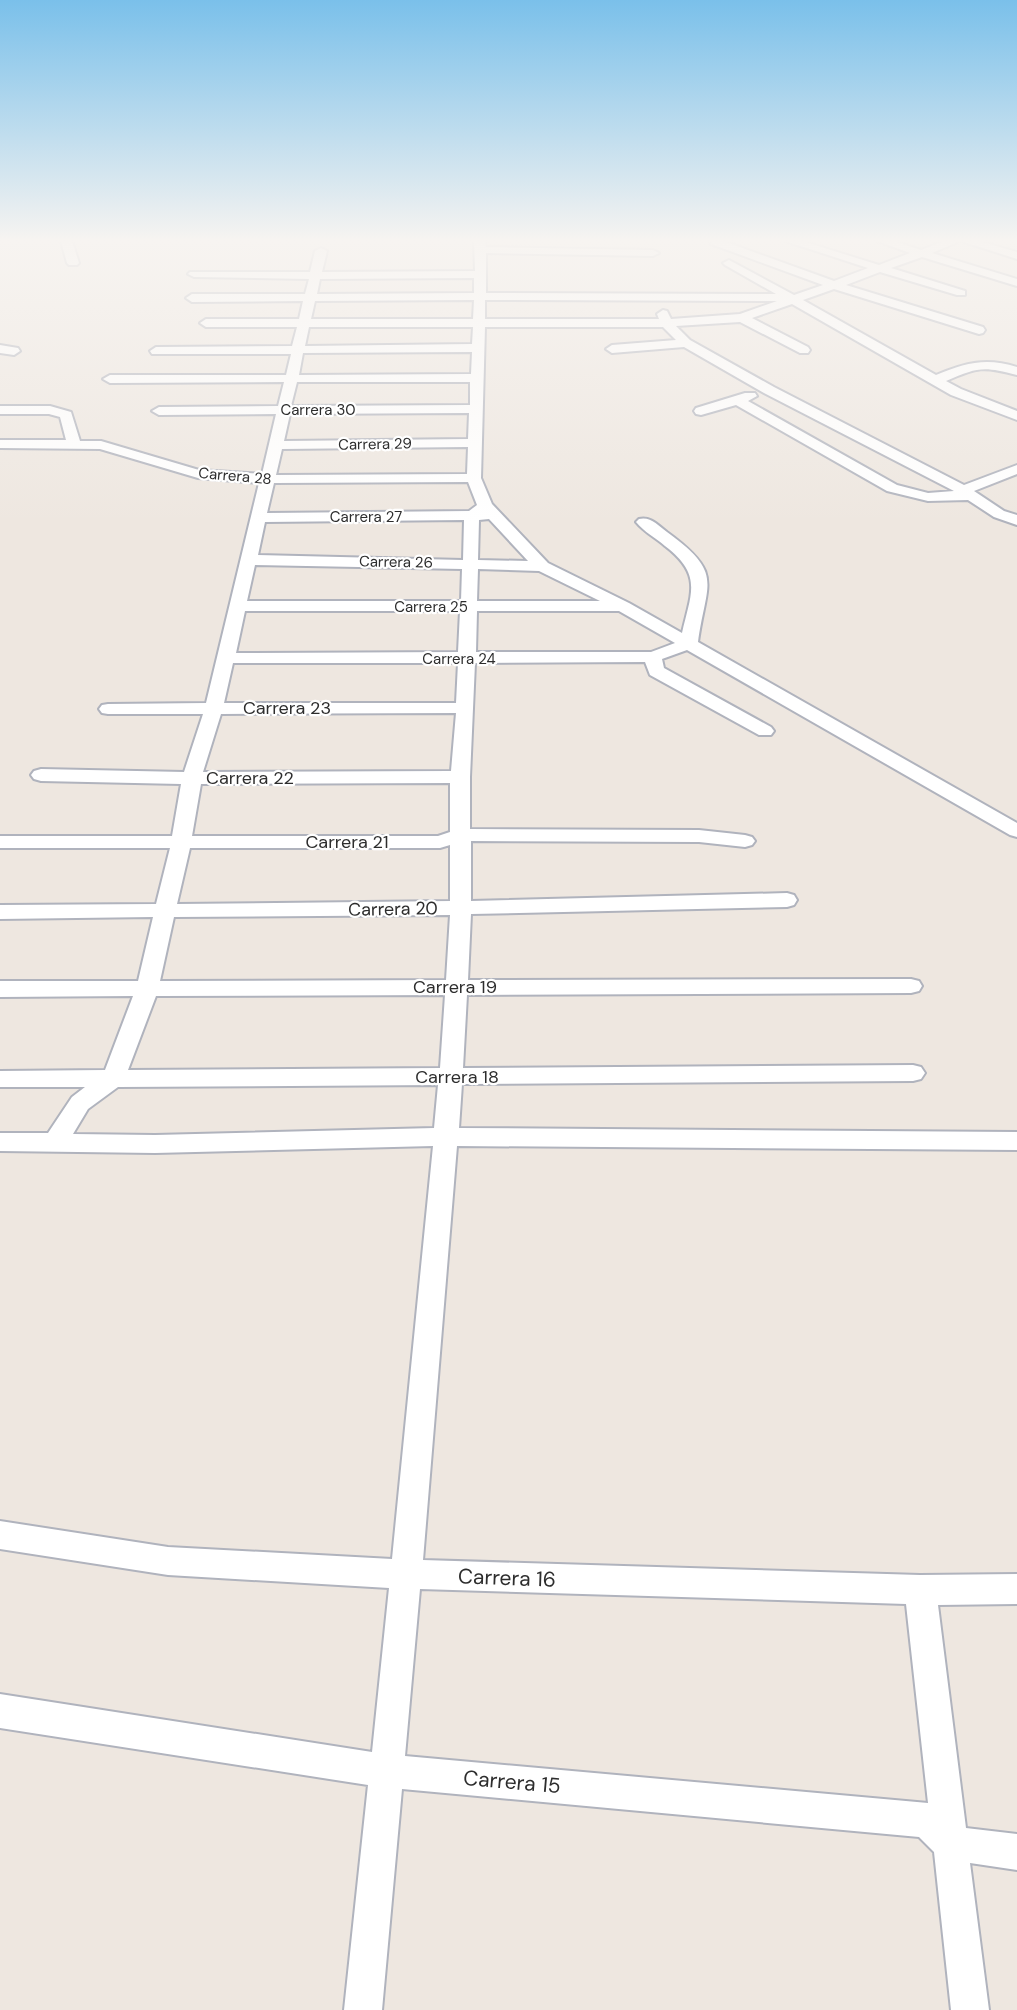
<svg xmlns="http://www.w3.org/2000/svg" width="1017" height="2010" font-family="'DM Sans',sans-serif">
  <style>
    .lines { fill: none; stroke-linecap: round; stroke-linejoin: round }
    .street-casing { stroke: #b0b3bd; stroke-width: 4 }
    .street { fill: #fff; fill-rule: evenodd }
    .labels { text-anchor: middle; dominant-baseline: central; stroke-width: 4.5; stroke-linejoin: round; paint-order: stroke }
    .far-street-label { font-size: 15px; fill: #2d2d2d; stroke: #fff }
    .street-label { font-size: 18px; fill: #2d2d2d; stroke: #fff }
    .near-street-label { font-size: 21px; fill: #2d2d2d; stroke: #fff }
  </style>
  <rect width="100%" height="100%" fill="#eee7e0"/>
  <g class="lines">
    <g class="street-casing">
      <g id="street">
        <path d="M 61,241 L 72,241 L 79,263 L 77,265 L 69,265 L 67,263 Z"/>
        <path d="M 474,241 L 485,241 L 486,247 L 653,250 L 659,253 L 653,256 L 486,253 L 486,293 L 776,294 L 725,265 L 723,263 L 729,260 L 794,295 L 823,285 L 711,244 L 710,241 L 723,241 L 834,281 L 868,268 L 785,241 L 802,241 L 879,265 L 910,253 L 877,241 L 894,241 L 921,250 L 944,241 L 960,241 L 932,253 L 1017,279 L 1017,286 L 922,257 L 891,268 L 965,291 L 965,295 L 957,295 L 880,272 L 846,285 L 983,327 L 985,330 L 983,333 L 979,334 L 834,289 L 803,300 L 936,375 C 965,363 986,357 1017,367 L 1017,375 C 983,366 978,367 946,381 L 961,389 L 1017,411 L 1017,420 L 951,395 L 792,304 L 752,318 L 808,347 L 810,350 L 808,353 L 800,353 L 740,322 L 676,326 L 690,340 L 774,387 L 964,485 L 1017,465 L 1017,474 L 974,491 L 1004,511 L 1017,515 L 1017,525 L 994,517 L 968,500 L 928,501 L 887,491 L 736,405 L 701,415 L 696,414 L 694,411 L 696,408 L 745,393 L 755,393 L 757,396 L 748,401 L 897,485 L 928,493 L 954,491 L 764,393 L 684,347 L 612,353 L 606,349 L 612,345 L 676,340 L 663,327 L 485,327 L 481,478 L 492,504 L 548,563 L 629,603 L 682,633 C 691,593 703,575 665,546 C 656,538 644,532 636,522 L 639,519 C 650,516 658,525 667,532 C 725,574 706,582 698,642 L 1017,823 L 1017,837 L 1010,835 L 687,650 L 662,659 L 664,668 L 771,727 L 774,731 L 771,735 L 759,735 L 650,675 L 645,662 L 475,663 L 470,777 L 470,829 L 699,830 L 745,835 L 752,837 L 755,841 L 752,845 L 745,847 L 699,842 L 471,841 L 471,901 L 787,893 L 794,895 L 797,900 L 794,905 L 787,907 L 471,914 L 468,980 L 911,979 L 919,981 L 922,986 L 919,991 L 911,993 L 467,995 L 463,1068 L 913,1065 L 921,1067 L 925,1073 L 921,1079 L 913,1081 L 462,1084 L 459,1128 L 1017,1132 L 1017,1150 L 457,1146 L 423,1560 L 920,1575 L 1017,1574 L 1017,1604 L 938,1605 L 966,1828 L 1017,1834 L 1017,1870 L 970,1863 L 989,2010 L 951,2010 L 934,1852 L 919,1837 L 402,1789 L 382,2010 L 344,2010 L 368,1785 L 0,1728 L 0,1694 L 372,1752 L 389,1588 L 168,1575 L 0,1549 L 0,1521 L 168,1547 L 392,1559 L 433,1146 L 155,1153 L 0,1151 L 0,1133 L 48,1133 L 72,1097 L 85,1087 L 0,1087 L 0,1071 L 105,1070 L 133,996 L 0,997 L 0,981 L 138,981 L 153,917 L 0,919 L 0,905 L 156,904 L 170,848 L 0,848 L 0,836 L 172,836 L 181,784 L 41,781 L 34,779 L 31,775 L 34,771 L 41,769 L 184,772 L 203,714 L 108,714 L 102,713 L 99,709 L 102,705 L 108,704 L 206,703 L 259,483 L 198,478 L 100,449 L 0,448 L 0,440 L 66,440 L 60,417 L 49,414 L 0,414 L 0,406 L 50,406 L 71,412 L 80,441 L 101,441 L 199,470 L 262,474 L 276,414 L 159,415 L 152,411 L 159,407 L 278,406 L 284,382 L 110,383 L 103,379 L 110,375 L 286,375 L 291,354 L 152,354 L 150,351 L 156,347 L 292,346 L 297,327 L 206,327 L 200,323 L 206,319 L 299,319 L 303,301 L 192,302 L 186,298 L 192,294 L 305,294 L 309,279 L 194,277 L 188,274 L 190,272 L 310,272 L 315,251 L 321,248 L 327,251 L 322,272 L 475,271 ZM 474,278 L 474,293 L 317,294 L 320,279 ZM 474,300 L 473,319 L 311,319 L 315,301 ZM 485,300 L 777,301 L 740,314 L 671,319 L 667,311 L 663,310 L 657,314 L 659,319 L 485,319 ZM 309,327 L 473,327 L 472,344 L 305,346 ZM 472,352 L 471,374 L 299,375 L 303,353 ZM 297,382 L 470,382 L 470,405 L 291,406 ZM 469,413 L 468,439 L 284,441 L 290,414 ZM 468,447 L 467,474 L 276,475 L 282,449 ZM 468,482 L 477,505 L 469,511 L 267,513 L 274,483 ZM 489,519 L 528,561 L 478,560 L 479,520 ZM 464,520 L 463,560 L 258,555 L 265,522 ZM 255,565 L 462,569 L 461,601 L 247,601 ZM 478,569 L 539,571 L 600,601 L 477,601 ZM 245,611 L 460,611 L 458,652 L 236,653 ZM 477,611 L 619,611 L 675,643 L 651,652 L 476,652 ZM 233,663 L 458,663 L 456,703 L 224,703 ZM 456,713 L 451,771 L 203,772 L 221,714 ZM 450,783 L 450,832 L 438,836 L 192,836 L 201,784 ZM 450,845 L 450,901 L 177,904 L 190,848 L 440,848 ZM 450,915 L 446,980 L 160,981 L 174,917 ZM 445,995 L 440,1068 L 128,1070 L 156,996 ZM 438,1085 L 434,1128 L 155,1135 L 73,1134 L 88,1109 L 118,1087 ZM 420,1589 L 906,1604 L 928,1803 L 405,1756 Z"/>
        <path d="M 961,241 L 979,241 L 1017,252 L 1017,259 Z"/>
        <path d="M 0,345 L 18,348 L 20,351 L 14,355 L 0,353 Z"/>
      </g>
    </g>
    <use href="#street" class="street"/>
  </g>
  <linearGradient id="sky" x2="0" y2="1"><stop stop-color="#7ac0ea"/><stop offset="0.46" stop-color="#f7f4f1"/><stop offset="1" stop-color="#f7f4f1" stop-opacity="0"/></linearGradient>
  <rect width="1017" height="523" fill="url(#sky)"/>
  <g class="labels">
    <g class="far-street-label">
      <text x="318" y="410">Carrera 30</text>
      <text transform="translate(375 444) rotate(-1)">Carrera 29</text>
      <text transform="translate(235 476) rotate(5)">Carrera 28</text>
      <text x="366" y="517">Carrera 27</text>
      <text transform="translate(396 562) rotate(1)">Carrera 26</text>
      <text x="431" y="607">Carrera 25</text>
      <text x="459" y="659">Carrera 24</text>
    </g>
    <g class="street-label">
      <text x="287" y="708">Carrera 23</text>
      <text x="250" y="778">Carrera 22</text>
      <text x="347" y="842">Carrera 21</text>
      <text transform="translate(393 909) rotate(-1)">Carrera 20</text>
      <text x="455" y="987">Carrera 19</text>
      <text x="457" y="1077">Carrera 18</text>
    </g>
    <g class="near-street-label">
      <text transform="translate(507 1578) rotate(2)">Carrera 16</text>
      <text transform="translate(512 1782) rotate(5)">Carrera 15</text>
    </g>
  </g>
</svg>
